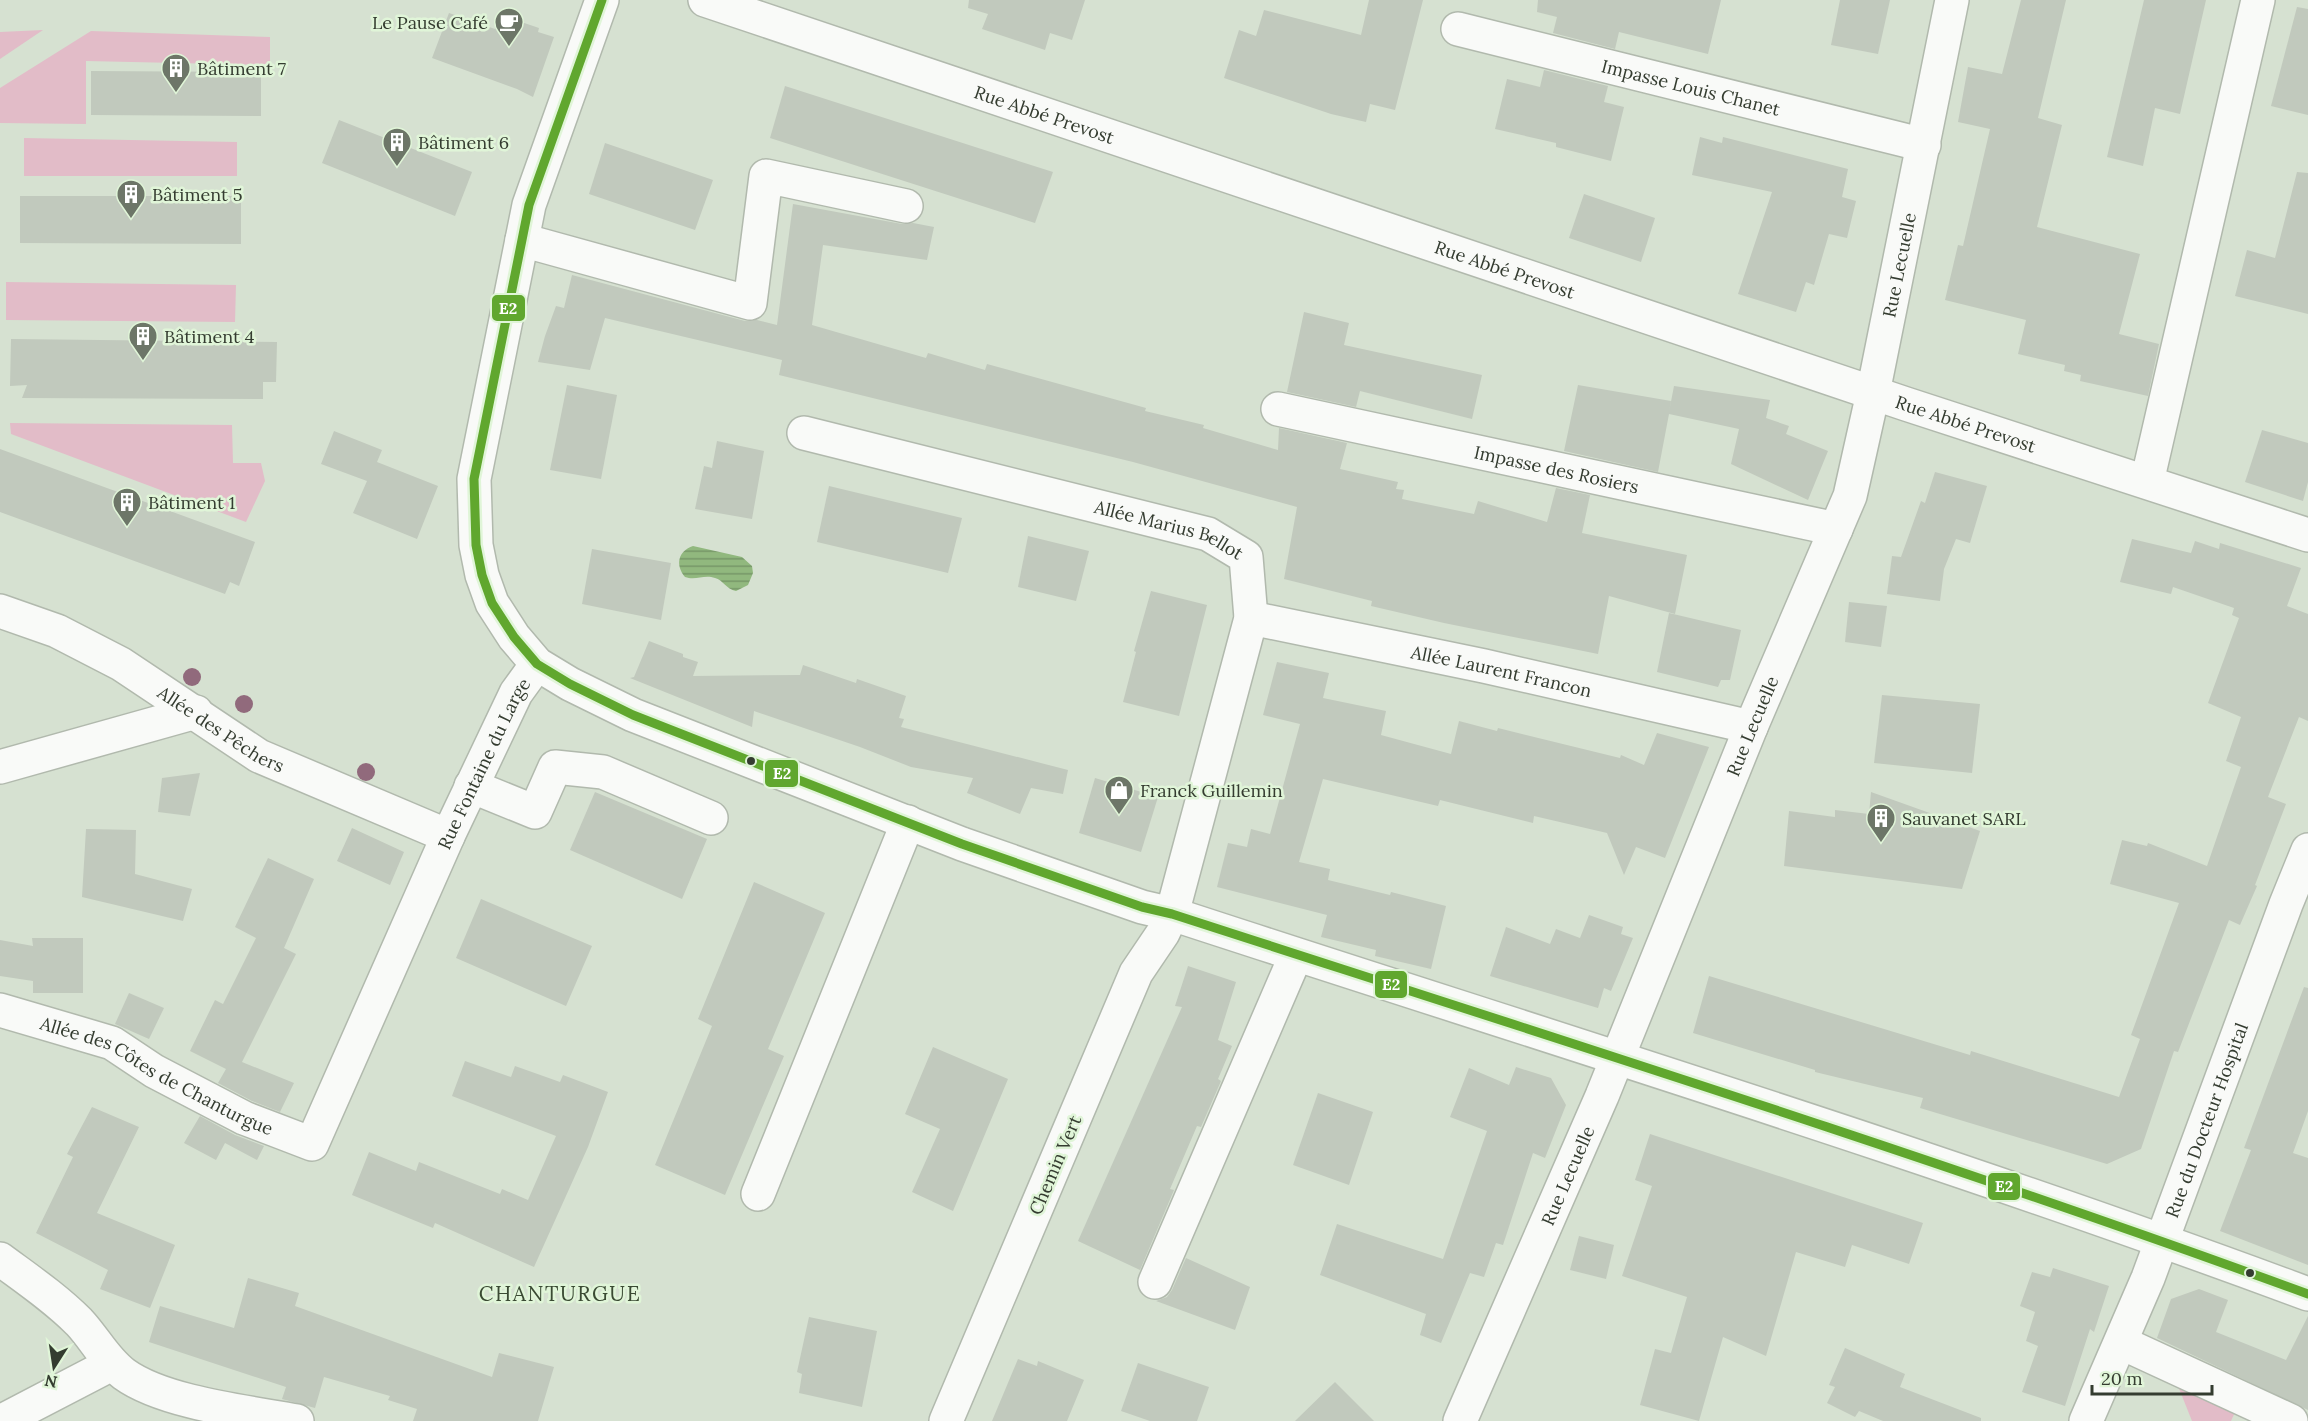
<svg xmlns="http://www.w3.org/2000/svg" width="2308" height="1421" font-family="Lora,serif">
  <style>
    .green { fill: #e2bcc8 }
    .water { fill: url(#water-rules) }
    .building { fill: #c1c9bd }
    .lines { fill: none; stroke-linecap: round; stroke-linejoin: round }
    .minor-casing { stroke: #b1b9ad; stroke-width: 36 }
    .minor { stroke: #f9faf8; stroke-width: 33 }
    .bus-1-casing { stroke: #e0f5d8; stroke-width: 14 }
    .bus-1 { stroke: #60a72e; stroke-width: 9 }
    .tree { fill: #916a7c }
    .bus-dot { fill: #343c30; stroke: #e0f5d8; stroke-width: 2 }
    .labels { text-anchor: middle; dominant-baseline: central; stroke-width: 5; stroke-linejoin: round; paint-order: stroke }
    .poi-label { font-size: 18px; fill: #343c30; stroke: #e0f5d8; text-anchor: start }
    .street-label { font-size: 18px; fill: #343c30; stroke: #e0f5d8 }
    .quarter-label { font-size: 21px; letter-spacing: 1.5px; fill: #3a4a33; stroke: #e0f5d8 }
    .line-badge { stroke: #e0f5d8; stroke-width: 2 }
    .badge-label { font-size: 16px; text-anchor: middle; font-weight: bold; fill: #fff }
  </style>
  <defs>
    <pattern id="water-rules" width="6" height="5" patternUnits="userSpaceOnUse" patternTransform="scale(1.5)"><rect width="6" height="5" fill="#91b87e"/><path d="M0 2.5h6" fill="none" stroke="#779768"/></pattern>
  </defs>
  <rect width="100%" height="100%" fill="#d6e1d1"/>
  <g class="green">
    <path d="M 43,30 L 0,59 L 0,32 Z"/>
    <path d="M 91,31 L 270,37 L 270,65 L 86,61 L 86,124 L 0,123 L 0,88 Z"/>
    <path d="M 24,138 L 237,142 L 237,176 L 24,176 Z"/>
    <path d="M 6,282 L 236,285 L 235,322 L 6,320 Z"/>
    <path d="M 10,423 L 232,425 L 233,463 L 261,463 L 265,481 L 246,522 L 11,434 Z"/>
    <path d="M 2178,1386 L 2235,1412 L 2231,1421 L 2192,1421 Z"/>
  </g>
  <path class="water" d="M 693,546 L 742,557 L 752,566 L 753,573 L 748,585 L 736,591 C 726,589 723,580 715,578 C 704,574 696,581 685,577 C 675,565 678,551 693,546 Z"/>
  <g class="building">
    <path d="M 969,0 L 1085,0 L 1072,40 L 1050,33 L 1045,50 L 982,29 L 988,14 L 968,8 Z"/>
    <path d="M 1369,0 L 1423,0 L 1395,110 L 1370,104 L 1366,122 L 1331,114 L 1224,78 L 1239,30 L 1256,36 L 1264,10 L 1361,35 Z"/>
    <path d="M 1538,0 L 1721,0 L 1708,54 L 1619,32 L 1615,49 L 1553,33 L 1557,17 L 1537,12 Z"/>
    <path d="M 1840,0 L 1890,0 L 1878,54 L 1831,45 Z"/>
    <path d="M 2021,0 L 2066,0 L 2038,118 L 2062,125 L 2037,227 L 2140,254 L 2119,334 L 2159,344 L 2148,396 L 2080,381 L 2081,375 L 2064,371 L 2065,365 L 2018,354 L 2026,320 L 1945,300 L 1958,245 L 1963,246 L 1990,129 L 1958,122 L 1968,67 L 2002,74 Z"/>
    <path d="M 2144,0 L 2206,0 L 2180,114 L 2155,108 L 2143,166 L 2107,157 Z"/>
    <path d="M 2297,7 L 2308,9 L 2308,115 L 2271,106 Z"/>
    <path d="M 449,13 L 495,29 L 501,15 L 539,28 L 538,32 L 554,37 L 533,97 L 517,89 L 432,58 Z"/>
    <path d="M 1544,70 L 1608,86 L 1604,102 L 1624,107 L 1611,161 L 1556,147 L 1556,143 L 1495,129 L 1507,79 L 1540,87 Z"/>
    <path d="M 91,71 L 261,72 L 261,116 L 91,115 Z"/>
    <path d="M 785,86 L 1053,172 L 1035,223 L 770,138 Z"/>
    <path d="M 339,120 L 472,172 L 455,216 L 322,163 Z"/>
    <path d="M 1700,137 L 1722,143 L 1723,137 L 1848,169 L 1842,197 L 1856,201 L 1847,238 L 1829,234 L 1814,285 L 1806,282 L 1796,312 L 1738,294 L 1772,192 L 1692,175 Z"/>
    <path d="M 605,143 L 713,180 L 695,230 L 589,194 Z"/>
    <path d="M 2297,172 L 2308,173 L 2308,314 L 2235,296 L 2247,250 L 2275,258 Z"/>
    <path d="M 1584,194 L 1655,218 L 1641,262 L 1569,238 Z"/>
    <path d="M 20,196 L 241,196 L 241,244 L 20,243 Z"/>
    <path d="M 793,204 L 902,224 L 913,223 L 934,227 L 927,260 L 823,245 L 812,325 L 926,358 L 928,353 L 985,370 L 987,364 L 1146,408 L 1145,411 L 1204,425 L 1203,428 L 1278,450 L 1279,428 L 1347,443 L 1340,469 L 1398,482 L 1396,489 L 1404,490 L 1402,499 L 1474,514 L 1478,501 L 1547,522 L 1556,488 L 1590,495 L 1582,533 L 1687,555 L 1675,614 L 1609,596 L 1598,654 L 1444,623 L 1371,606 L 1372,601 L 1284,579 L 1297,507 L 1133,462 L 779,375 L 782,360 L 605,318 L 590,370 L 538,362 L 545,336 L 556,306 L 564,308 L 572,275 L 745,321 L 757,320 L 777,325 Z"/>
    <path d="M 1304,312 L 1349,323 L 1344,345 L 1482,375 L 1472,419 L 1360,391 L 1356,407 L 1287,392 Z"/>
    <path d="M 11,339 L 277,342 L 276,382 L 263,382 L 263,399 L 22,398 L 27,385 L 10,386 Z"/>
    <path d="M 567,385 L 617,395 L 601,479 L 550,470 Z"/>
    <path d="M 1578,385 L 1671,401 L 1669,412 L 1674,386 L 1770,400 L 1766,418 L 1789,426 L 1786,434 L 1828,451 L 1808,500 L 1731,464 L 1739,429 L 1669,414 L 1658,472 L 1564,451 Z"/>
    <path d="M 2262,430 L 2308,443 L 2308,482 L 2303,501 L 2245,482 Z"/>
    <path d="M 334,431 L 382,450 L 377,462 L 438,486 L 417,539 L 353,513 L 367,481 L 321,464 Z"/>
    <path d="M 717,441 L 764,451 L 752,519 L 695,509 L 704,466 L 712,468 Z"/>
    <path d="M 0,449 L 255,542 L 239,586 L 230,582 L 225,594 L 0,512 Z"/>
    <path d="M 1935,472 L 1987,486 L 1970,543 L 1956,539 L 1944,569 L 1940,601 L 1887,594 L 1892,556 L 1901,557 L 1921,501 L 1925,503 Z"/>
    <path d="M 829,486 L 962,518 L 948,573 L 817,542 Z"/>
    <path d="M 1028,536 L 1089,551 L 1076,601 L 1018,587 Z"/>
    <path d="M 2132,539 L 2191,553 L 2195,541 L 2219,549 L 2220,543 L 2301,568 L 2287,606 L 2308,614 L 2308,721 L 2299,717 L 2268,797 L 2286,804 L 2255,885 L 2257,886 L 2240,925 L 2229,920 L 2178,1052 L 2174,1051 L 2141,1149 L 2107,1164 L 1920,1108 L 1923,1098 L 1815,1072 L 1815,1070 L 1693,1033 L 1709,976 L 1970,1055 L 1971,1051 L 2119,1097 L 2140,1039 L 2131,1035 L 2179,903 L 2110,884 L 2122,840 L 2147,846 L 2148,843 L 2207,866 L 2241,767 L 2226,761 L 2241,717 L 2208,703 L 2239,618 L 2232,615 L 2234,608 L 2173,587 L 2171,594 L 2120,582 Z"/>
    <path d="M 592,549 L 671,563 L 661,620 L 582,604 Z"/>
    <path d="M 1151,591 L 1207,605 L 1179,716 L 1123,702 L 1136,652 L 1134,651 Z"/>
    <path d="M 1849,602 L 1887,606 L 1881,647 L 1845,642 Z"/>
    <path d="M 1669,613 L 1741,630 L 1730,680 L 1721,680 L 1718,687 L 1657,672 Z"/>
    <path d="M 649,641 L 683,654 L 683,657 L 698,662 L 693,676 L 800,675 L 803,665 L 856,683 L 857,679 L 906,696 L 899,718 L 904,719 L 901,727 L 1068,770 L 1063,794 L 1031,788 L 1020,814 L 967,793 L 973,778 L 911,767 L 860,747 L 754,711 L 752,727 L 630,678 L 634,677 Z"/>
    <path d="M 1277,662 L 1329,673 L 1323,698 L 1386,711 L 1381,735 L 1451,754 L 1459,721 L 1497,731 L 1498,728 L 1620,758 L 1621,755 L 1644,765 L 1657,733 L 1709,747 L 1665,858 L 1636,847 L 1624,875 L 1607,833 L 1534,816 L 1533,823 L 1440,800 L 1438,806 L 1323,779 L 1299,862 L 1330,869 L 1328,880 L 1390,895 L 1391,892 L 1446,906 L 1431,969 L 1375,956 L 1376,950 L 1321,937 L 1327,915 L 1217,887 L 1228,843 L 1247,847 L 1251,829 L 1270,834 L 1300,724 L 1263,715 Z"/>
    <path d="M 1882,695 L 1980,704 L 1972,773 L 1874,763 Z"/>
    <path d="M 200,773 L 190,816 L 158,812 L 162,778 Z"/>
    <path d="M 1095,778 L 1158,797 L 1141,852 L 1079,833 Z"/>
    <path d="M 595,792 L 707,839 L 682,899 L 570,850 Z"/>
    <path d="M 1871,792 L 1980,831 L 1962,889 L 1784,866 L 1789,811 L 1835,817 L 1835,810 L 1869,814 Z"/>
    <path d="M 352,828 L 404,852 L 390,885 L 337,861 Z"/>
    <path d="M 86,829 L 136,830 L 135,874 L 192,889 L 183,921 L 82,897 Z"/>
    <path d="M 268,858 L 314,879 L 284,948 L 296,954 L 242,1062 L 294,1083 L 280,1112 L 252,1101 L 218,1083 L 226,1069 L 190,1051 L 215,1000 L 223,1004 L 256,938 L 235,927 Z"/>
    <path d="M 754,882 L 825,913 L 768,1049 L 784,1056 L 725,1195 L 655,1165 L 712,1026 L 698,1019 Z"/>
    <path d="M 481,899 L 592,946 L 566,1006 L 456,958 Z"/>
    <path d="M 1589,915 L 1623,927 L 1621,934 L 1633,938 L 1611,991 L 1604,988 L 1598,1008 L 1490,976 L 1506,927 L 1550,944 L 1556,929 L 1580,938 Z"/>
    <path d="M 32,938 L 83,938 L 83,993 L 33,993 L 33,981 L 0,976 L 0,940 L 33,946 Z"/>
    <path d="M 1188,966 L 1236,982 L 1218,1040 L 1232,1046 L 1218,1079 L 1221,1081 L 1201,1127 L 1197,1126 L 1170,1189 L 1174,1190 L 1140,1270 L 1078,1241 L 1182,1007 L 1175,1006 Z"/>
    <path d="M 2304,987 L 2308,988 L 2308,1111 L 2293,1153 L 2308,1158 L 2308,1265 L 2220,1231 L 2251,1150 L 2244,1148 Z"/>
    <path d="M 129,993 L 164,1008 L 149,1039 L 115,1024 Z"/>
    <path d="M 933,1047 L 1008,1079 L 953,1211 L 912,1192 L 940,1129 L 905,1114 Z"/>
    <path d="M 465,1061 L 511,1077 L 515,1066 L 560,1082 L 563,1075 L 608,1092 L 588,1147 L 534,1267 L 435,1223 L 433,1228 L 352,1195 L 369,1152 L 416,1171 L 419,1162 L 500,1194 L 502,1189 L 528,1200 L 556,1136 L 452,1096 Z"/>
    <path d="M 1516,1067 L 1551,1078 L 1566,1105 L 1545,1158 L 1533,1153 L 1503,1245 L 1496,1243 L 1484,1277 L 1470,1273 L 1441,1343 L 1420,1335 L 1426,1314 L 1320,1275 L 1337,1224 L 1443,1259 L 1487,1131 L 1450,1117 L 1469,1068 L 1509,1085 Z"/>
    <path d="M 1318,1093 L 1373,1112 L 1349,1185 L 1293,1165 Z"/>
    <path d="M 92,1107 L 139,1127 L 97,1213 L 175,1245 L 150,1308 L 100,1289 L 108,1270 L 36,1233 L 73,1157 L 67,1154 Z"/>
    <path d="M 200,1116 L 235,1135 L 264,1146 L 257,1160 L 225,1143 L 216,1160 L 184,1143 Z"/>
    <path d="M 1650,1134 L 1923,1223 L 1909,1264 L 1852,1245 L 1845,1267 L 1796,1252 L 1766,1356 L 1723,1337 L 1699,1421 L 1640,1405 L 1655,1349 L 1671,1353 L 1687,1297 L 1622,1276 L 1652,1186 L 1635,1180 Z"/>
    <path d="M 1579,1236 L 1614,1245 L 1606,1279 L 1570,1270 Z"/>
    <path d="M 1186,1258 L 1250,1287 L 1235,1330 L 1156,1301 L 1167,1297 L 1172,1290 Z"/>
    <path d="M 2053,1268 L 2109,1286 L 2094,1332 L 2090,1329 L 2065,1406 L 2022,1392 L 2038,1346 L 2026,1341 L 2035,1312 L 2020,1306 L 2032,1272 L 2050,1277 Z"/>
    <path d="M 248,1278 L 299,1293 L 295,1306 L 492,1377 L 499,1353 L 554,1367 L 538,1421 L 413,1421 L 417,1409 L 388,1400 L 390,1396 L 324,1377 L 315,1408 L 282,1399 L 286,1387 L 149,1342 L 160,1306 L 234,1328 Z"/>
    <path d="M 2199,1289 L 2228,1300 L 2216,1332 L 2286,1360 L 2308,1316 L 2308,1410 L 2157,1338 L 2171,1299 Z"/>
    <path d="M 809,1317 L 877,1331 L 862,1407 L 799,1393 L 802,1374 L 797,1372 Z"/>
    <path d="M 1845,1348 L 1905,1374 L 1900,1387 L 1981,1418 L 1981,1421 L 1883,1421 L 1859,1411 L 1855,1417 L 1827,1403 L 1835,1387 L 1829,1385 Z"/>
    <path d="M 1018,1359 L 1037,1366 L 1038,1361 L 1084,1380 L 1067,1421 L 992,1421 Z"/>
    <path d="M 1138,1363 L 1209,1387 L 1197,1421 L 1150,1421 L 1121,1411 Z"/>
    <path d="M 1335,1382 L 1374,1421 L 1295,1421 Z"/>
  </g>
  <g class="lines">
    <g class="minor-casing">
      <g id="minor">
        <path d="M 602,0 L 529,205 L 474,479 L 476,545 L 482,575 L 492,603 L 514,637 L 537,664 L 570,684 L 633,715 L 962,844 L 1142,907 L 1172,914 C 1551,1038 1934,1155 2308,1294"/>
        <path id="s1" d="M 705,0 L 1906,404 L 2308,535"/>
        <path id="s2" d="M 1458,29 L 1924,145"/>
        <path d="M 522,240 L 750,303 L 766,176 L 906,206"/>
        <path id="s3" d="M 1278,409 L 1836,529"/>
        <path id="s4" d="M 804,433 L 1208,534 L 1246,557 L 1251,618 L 1172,914 L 1163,933 L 1136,973 L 946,1421"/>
        <path d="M 2147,482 L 2258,0"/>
        <path id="s5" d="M 0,611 L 57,631 L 121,664 L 259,756 L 448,836"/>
        <path id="s6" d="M 1251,618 L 1484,666 L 1751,727"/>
        <path d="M 0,767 L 196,712"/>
        <path d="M 471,786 L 535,812 L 555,767 L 603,772 L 711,818"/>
        <path id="s7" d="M 0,1010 L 112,1043 L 154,1071 L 244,1118 L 312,1144 L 448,836 L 516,693 L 537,664"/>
        <path d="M 758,1194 L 908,822"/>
        <path d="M 0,1259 C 27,1279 55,1298 79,1322 C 95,1339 105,1360 124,1374 C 164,1403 248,1412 297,1421"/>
        <path d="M 1155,1282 L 1296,955"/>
        <path d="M 2122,1343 L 2291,1421"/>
        <path d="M 2,1421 L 100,1370 L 110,1362"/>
        <path id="s8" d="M 1460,1421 L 1602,1096 L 1751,727 L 1850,496 L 1873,393 L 1952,0"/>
        <path id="s9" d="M 2086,1421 L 2148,1278 L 2286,904 L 2308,850"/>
      </g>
    </g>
    <use href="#minor" class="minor"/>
    <g class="bus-1-casing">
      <path id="bus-1" d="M 602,0 L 529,205 L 474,479 L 476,545 L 482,575 L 492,603 L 514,637 L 537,664 L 570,684 L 633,715 L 962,844 L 1142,907 L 1172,914 C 1552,1037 1933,1157 2308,1294"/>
    </g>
    <use href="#bus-1" class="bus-1"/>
  </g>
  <g class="tree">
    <circle cx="192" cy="677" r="9"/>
    <circle cx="244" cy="704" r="9"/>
    <circle cx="366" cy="772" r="9"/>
  </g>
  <defs>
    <g id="cafe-pin" transform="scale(1.5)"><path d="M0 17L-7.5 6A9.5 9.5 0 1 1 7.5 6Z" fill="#6d7668" stroke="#e0f5d8"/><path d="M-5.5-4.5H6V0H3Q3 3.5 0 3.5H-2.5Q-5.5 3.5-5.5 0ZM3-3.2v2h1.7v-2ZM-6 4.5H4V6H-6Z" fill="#fff"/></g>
    <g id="building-pin" transform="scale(1.5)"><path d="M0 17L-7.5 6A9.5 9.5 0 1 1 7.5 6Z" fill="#6d7668" stroke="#e0f5d8"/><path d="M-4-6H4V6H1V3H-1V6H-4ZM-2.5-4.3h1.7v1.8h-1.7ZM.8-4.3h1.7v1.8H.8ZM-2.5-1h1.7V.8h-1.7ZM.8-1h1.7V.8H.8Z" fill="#fff"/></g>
    <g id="shop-pin" transform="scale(1.5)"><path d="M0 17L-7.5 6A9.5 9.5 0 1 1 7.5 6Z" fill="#6d7668" stroke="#e0f5d8"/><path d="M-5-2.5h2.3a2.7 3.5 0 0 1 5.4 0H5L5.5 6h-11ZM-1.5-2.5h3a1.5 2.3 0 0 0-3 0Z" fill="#fff"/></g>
  </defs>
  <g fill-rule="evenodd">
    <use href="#cafe-pin" x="509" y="22"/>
    <use href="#building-pin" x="176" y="68"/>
    <use href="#building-pin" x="397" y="142"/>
    <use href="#building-pin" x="131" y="194"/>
    <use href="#building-pin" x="143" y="336"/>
    <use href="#building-pin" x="127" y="502"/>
    <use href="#shop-pin" x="1119" y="790"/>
    <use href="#building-pin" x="1881" y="818"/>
  </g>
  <g class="bus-dot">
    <circle cx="751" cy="761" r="5"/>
    <circle cx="2250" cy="1273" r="5"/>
  </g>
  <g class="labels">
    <g class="poi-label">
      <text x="488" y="22" text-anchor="end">Le Pause Café</text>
      <text x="197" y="68">Bâtiment 7</text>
      <text x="418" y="142">Bâtiment 6</text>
      <text x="152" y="194">Bâtiment 5</text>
      <text x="164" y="336">Bâtiment 4</text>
      <text x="148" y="502">Bâtiment 1</text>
      <text x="1140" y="790">Franck Guillemin</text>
      <text x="1902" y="818">Sauvanet SARL</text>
    </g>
    <g class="street-label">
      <text stroke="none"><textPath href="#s2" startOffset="240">Impasse Louis Chanet</textPath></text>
      <text stroke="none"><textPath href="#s1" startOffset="358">Rue Abbé Prevost</textPath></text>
      <text stroke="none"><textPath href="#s8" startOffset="1240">Rue Lecuelle</textPath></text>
      <text stroke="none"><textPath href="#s1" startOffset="844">Rue Abbé Prevost</textPath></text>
      <text stroke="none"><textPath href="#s1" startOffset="1330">Rue Abbé Prevost</textPath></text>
      <text stroke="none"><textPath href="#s3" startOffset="285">Impasse des Rosiers</textPath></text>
      <text stroke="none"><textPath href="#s4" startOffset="378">Allée Marius Bellot</textPath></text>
      <text stroke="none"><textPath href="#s6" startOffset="256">Allée Laurent Francon</textPath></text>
      <text stroke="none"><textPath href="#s8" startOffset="754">Rue Lecuelle</textPath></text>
      <text stroke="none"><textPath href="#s5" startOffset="252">Allée des Pêchers</textPath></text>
      <text stroke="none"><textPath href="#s7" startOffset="759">Rue Fontaine du Large</textPath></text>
      <text stroke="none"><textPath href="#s7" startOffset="171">Allée des Côtes de Chanturgue</textPath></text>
      <text stroke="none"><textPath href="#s9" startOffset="324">Rue du Docteur Hospital</textPath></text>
      <text transform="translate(1055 1165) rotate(-67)">Chemin Vert</text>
      <text stroke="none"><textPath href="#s8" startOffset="268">Rue Lecuelle</textPath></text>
    </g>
    <g class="quarter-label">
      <text x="560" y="1293">CHANTURGUE</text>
    </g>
  </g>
  <g class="line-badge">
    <rect x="491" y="294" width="35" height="28" rx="6" fill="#60a72e"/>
    <rect x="764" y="759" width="35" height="29" rx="6" fill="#60a72e"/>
    <rect x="1374" y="970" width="34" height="29" rx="6" fill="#60a72e"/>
    <rect x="1987" y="1172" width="34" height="29" rx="6" fill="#60a72e"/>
  </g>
  <g class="badge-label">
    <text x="508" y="314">E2</text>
    <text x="782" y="779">E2</text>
    <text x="1391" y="990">E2</text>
    <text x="2004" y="1192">E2</text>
  </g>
  <g transform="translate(54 1367) rotate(192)" stroke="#e0f5d8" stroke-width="4.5" paint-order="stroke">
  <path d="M0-4.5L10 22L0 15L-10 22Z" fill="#343c30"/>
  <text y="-9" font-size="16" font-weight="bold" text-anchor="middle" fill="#343c30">N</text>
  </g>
  <path d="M2092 1385v9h120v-9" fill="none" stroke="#343c30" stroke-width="3"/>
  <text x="2101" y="1385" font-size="18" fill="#343c30" stroke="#e0f5d8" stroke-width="4.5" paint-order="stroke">20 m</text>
</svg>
